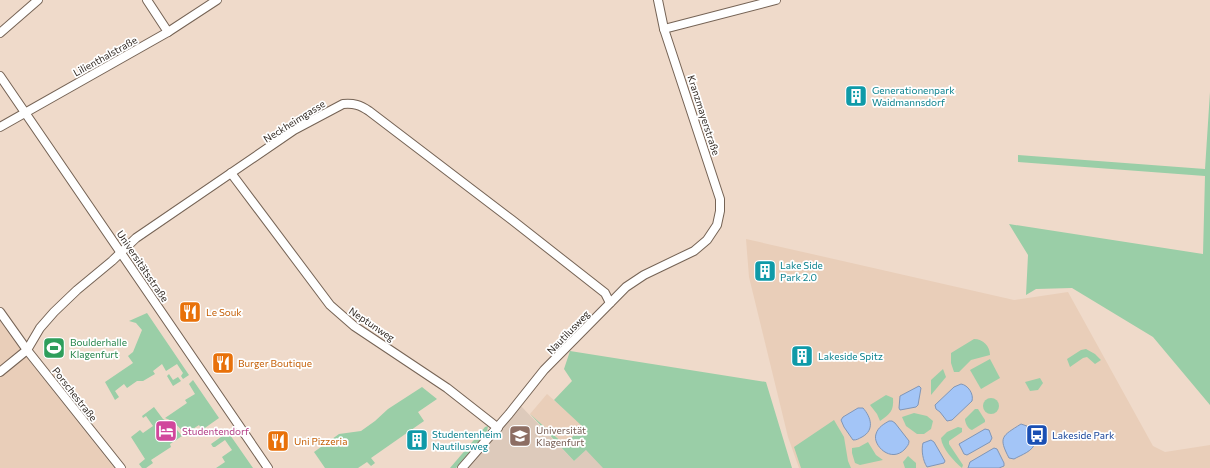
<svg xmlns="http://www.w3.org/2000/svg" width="1210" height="468" font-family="Commissioner,sans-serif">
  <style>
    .built { fill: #e9ceb9 }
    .education { fill: #ddcabb }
    .green { fill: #9acea7 }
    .water { fill: #a3c5f7; stroke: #8096b7 }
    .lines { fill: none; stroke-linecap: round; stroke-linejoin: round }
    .minor-casing { stroke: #756355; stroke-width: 10 }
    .minor { stroke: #fff; stroke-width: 8 }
    .labels { text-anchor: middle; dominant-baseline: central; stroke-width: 3.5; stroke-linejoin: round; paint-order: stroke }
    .street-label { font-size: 10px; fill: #302822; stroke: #fff }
    .culture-label { font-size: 10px; fill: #0d838f; stroke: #fff; text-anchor: start }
    .food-label { font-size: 10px; fill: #c56008; stroke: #fff; text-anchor: start }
    .leisure-label { font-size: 10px; fill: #27864d; stroke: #fff; text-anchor: start }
    .education-label { font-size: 10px; fill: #785e54; stroke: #fff; text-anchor: start }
    .hotel-label { font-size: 10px; fill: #b23c85; stroke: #fff; text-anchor: start }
    .transit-label { font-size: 10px; fill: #164399; stroke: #fff; text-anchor: start }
  </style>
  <rect width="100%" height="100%" fill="#efdaca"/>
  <g class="built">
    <path d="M 746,239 L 1014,300 L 1068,292 L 1153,446 L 1165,452 L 1210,445 L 1210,468 L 799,468 L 788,437 L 749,277 Z"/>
    <path d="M 0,321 L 26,357 L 114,468 L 0,468 Z"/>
    <path d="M 547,394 L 582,425 L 565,445 L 530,414 Z"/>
  </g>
  <path class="education" d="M 518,403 L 574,461 L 586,450 L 633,468 L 462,468 Z"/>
  <g class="green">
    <path d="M 1210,92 L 1210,405 L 1153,337 L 1072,288 L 1036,289 L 1026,295 L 1028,255 L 1009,224 L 1203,254 L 1205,176 L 1018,162 L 1018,155 L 1205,169 Z"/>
    <path d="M 147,313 L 189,375 L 183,379 L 181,376 L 183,373 L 177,364 L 166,371 L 162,364 L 153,371 L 155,374 L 143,381 L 137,381 L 127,388 L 124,384 L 115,391 L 119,397 L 115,400 L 105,382 L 133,363 L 128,356 L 133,352 L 142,330 L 136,323 L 129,321 Z"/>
    <path d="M 974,339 C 983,339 990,346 990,355 L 971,360 L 959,372 L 954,372 L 951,363 L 951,353 Z"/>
    <path d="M 1086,349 L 1095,354 L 1101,360 L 1095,364 L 1087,357 L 1083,358 L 1070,367 L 1067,359 L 1081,350 Z"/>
    <path d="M 570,351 L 766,382 L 792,468 L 603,468 L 586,450 L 574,461 L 530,414 L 565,445 L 582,426 L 554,400 L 572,381 L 564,369 Z"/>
    <path d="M 990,359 L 1000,378 L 981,389 L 970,370 Z"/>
    <path d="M 943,369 L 946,377 L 931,395 L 931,380 Z"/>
    <path d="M 169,374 L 173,380 L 178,377 L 181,381 L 173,386 L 167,376 Z"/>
    <path d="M 1040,378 L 1043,383 L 1038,390 L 1030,391 L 1025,382 Z"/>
    <path d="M 193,380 L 219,418 L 202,430 L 199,425 L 185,434 C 179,427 174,421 165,418 L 187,403 L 185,400 L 195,394 L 189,384 Z"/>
    <path d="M 422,387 L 437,399 L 418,412 L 424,421 L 371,458 L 375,463 L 371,466 L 367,462 L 358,468 L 325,468 L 314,452 L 339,434 L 361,431 L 375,421 L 388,409 Z"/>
    <path d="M 886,395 L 893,398 C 894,411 890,414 880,421 L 877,414 L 870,405 Z"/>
    <circle cx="991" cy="406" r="8"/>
    <path d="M 154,407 L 163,419 L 172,424 L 182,436 L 170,444 L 171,447 L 151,460 L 153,463 L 146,468 L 142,468 L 139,464 L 145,459 L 131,437 L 140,430 L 143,433 L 153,426 L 146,416 L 143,418 L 142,416 Z"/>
    <path d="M 975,409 L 978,409 L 985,420 L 985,422 L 972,430 C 968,429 965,423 965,419 Z"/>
    <path d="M 914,413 L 927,416 L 933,421 L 931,429 L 924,434 L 917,434 L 906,426 L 902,417 Z"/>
    <path d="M 834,420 L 844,437 L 848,461 L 851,468 L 801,468 L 794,447 Z"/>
    <path d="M 488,426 L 487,432 L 456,468 L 450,468 L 485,427 Z"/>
    <path d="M 958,427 L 962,428 L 962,432 L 949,441 L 949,444 L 963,465 L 962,468 C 954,461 942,449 941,438 L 947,432 Z"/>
    <path d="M 228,432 L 253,468 L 216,468 L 225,462 L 222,457 L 232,450 L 225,440 L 215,447 L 213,447 L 211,444 Z"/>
    <path d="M 868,442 L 876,455 L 883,460 L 860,465 L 855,463 L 852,453 L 852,448 L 859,447 Z"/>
    <path d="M 908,456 L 916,463 L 916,468 L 905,468 L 903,462 Z"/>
  </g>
  <g class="water">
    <path d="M 961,384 C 968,385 974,394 972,401 L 952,420 L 947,421 L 940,412 L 936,409 L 935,405 L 954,387 Z"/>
    <path d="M 919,386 L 921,388 L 918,405 L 916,407 L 900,410 L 899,408 L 900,396 Z"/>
    <path d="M 858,408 L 863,408 C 871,417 875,430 862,437 C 858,439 857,440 853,440 L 844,427 L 841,420 L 843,417 Z"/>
    <path d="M 889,421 L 892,421 L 895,423 L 909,441 C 909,445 907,446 905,449 C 891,464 872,445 876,434 C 878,427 884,424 889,421 Z"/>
    <path d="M 1021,424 L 1027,426 L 1035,442 C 1034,451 1021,455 1014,459 L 1009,458 C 998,437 1002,436 1021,424 Z"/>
    <path d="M 985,429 L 989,430 L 992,438 L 990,442 L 967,455 L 964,454 L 959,444 Z"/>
    <path d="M 931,440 L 934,442 L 945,461 L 944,463 L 927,467 C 923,461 921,450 923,443 Z"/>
    <path d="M 994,448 L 997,449 L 1004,463 L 1004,466 L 999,468 L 968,468 L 970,462 Z"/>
  </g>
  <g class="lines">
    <g class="minor-casing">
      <g id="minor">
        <path d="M 147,0 L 168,32"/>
        <path d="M 664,29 L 776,0"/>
        <path d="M 0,33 L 38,0"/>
        <path d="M 0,76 L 268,468"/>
        <path d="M 0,127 L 168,32 L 217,0"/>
        <path d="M 231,173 L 330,305 L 354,326 L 447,388 L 498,428"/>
        <path d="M 0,312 L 27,350 L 121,468"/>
        <path d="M 0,372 L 27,350 L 40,328 L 54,312 L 77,290 L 112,261 L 136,238 L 294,130 L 343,104 C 354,103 360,105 369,111 L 512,220 L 605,293 L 610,303"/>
        <path d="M 462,468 L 509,414 L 544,370 L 626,287 L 644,275 L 694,251 L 707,240 L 717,225 L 720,211 L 720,199 L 664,29 L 658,0"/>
      </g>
    </g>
    <use href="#minor" class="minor"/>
  </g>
  <defs>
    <g id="building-square" transform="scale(1.15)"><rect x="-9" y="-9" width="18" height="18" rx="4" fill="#0f9aa8" stroke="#fff"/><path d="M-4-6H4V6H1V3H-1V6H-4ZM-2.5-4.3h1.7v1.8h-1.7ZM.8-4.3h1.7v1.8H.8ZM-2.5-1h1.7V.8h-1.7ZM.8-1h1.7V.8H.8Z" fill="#fff"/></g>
    <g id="restaurant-square" transform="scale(1.15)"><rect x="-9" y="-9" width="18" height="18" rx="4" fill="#e8710a" stroke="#fff"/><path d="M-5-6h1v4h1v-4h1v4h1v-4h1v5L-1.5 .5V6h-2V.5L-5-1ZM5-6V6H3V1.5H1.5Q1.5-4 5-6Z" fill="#fff"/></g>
    <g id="stadium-square" transform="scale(1.15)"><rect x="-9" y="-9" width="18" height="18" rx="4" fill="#2e9e5b" stroke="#fff"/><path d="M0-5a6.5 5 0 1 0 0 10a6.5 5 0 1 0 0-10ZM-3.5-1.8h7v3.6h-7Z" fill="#fff"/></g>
    <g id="hotel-square" transform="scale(1.15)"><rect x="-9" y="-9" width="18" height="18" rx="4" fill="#d1479c" stroke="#fff"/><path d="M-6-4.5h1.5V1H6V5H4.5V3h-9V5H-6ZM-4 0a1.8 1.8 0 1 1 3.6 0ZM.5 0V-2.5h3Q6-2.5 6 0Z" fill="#fff"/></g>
    <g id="bus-square" transform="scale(1.15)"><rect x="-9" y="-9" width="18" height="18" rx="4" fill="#1a4fb4" stroke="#fff"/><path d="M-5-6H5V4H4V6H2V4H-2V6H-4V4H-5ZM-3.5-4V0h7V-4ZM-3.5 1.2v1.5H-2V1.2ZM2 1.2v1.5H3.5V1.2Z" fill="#fff"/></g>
    <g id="university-square" transform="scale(1.15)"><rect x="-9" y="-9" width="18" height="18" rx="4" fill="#8d6e63" stroke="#fff"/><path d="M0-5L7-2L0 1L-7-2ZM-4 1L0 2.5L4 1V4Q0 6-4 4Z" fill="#fff"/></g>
  </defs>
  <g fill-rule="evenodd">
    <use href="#building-square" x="856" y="96"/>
    <use href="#building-square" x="765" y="271"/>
    <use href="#restaurant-square" x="190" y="312"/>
    <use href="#stadium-square" x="54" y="348"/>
    <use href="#building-square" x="802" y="356"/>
    <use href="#restaurant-square" x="223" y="363"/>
    <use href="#hotel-square" x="166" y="431"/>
    <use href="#bus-square" x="1037" y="435"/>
    <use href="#university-square" x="520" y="436"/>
    <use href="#building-square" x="417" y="440"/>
    <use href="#restaurant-square" x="278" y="441"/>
  </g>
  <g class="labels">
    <g class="street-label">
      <text transform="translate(105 56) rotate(-29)">Lilienthalstraße</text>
      <text transform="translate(704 115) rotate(72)">Kranzmayerstraße</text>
      <text transform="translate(294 121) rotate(-32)">Neckheimgasse</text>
      <text transform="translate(143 266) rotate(56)">Universitätsstraße</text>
      <text transform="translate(372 324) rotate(34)">Neptunweg</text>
      <text transform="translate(568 332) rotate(-46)">Nautilusweg</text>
      <text transform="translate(75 394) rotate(52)">Porschestraße</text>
    </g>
    <g class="culture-label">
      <text x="872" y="90">Generationenpark<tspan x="872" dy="12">Waidmannsdorf</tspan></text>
      <text x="780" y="265">Lake Side<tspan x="780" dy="12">Park 2.0</tspan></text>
      <text x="818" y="356">Lakeside Spitz</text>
      <text x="432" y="434">Studentenheim<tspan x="432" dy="12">Nautilusweg</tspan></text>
    </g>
    <g class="food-label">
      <text x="206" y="312">Le Souk</text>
      <text x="238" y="363">Burger Boutique</text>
      <text x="294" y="441">Uni Pizzeria</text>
    </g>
    <g class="leisure-label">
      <text x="70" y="342">Boulderhalle<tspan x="70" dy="12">Klagenfurt</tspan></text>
    </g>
    <g class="education-label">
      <text x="536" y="430">Universität<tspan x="536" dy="12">Klagenfurt</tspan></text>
    </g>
    <g class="hotel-label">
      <text x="182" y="431">Studentendorf</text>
    </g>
    <g class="transit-label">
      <text x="1052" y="435">Lakeside Park</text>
    </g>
  </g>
</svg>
